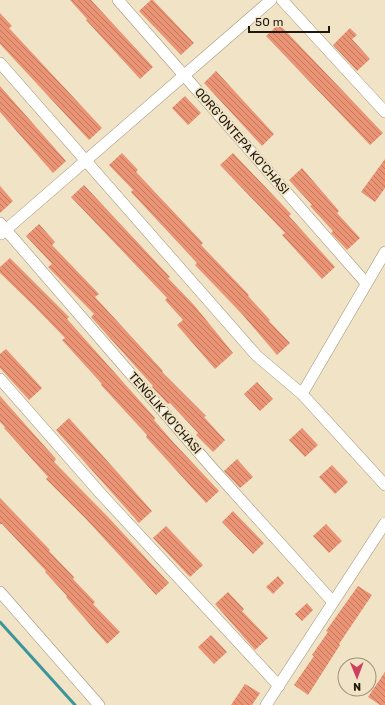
<svg xmlns="http://www.w3.org/2000/svg" width="385" height="705" font-family="Rubik,sans-serif">
  <style>
    .lines { fill: none; stroke-linecap: round; stroke-linejoin: round }
    .stream { stroke: #3b959b; stroke-width: 3 }
    .building { fill: url(#building-back-hatch) }
    .minor-casing { stroke: #9f9276; stroke-width: 12 }
    .minor { stroke: #fff; stroke-width: 11 }
    .labels { text-anchor: middle; dominant-baseline: central; stroke-width: 3.5; stroke-linejoin: round; paint-order: stroke }
    .street-label { font-size: 12px; fill: #1e190e; stroke: #f1e3c5 }
  </style>
  <defs>
    <pattern id="building-back-hatch" width="6" height="6" patternUnits="userSpaceOnUse"><rect width="6" height="6" fill="#ea9475"/><path d="M-1 5l2 2M0 0l6 6M5-1l2 2" fill="none" stroke="#bd785e"/></pattern>
  </defs>
  <rect width="100%" height="100%" fill="#f1e3c5"/>
  <g class="lines">
    <path class="stream" d="M 0,622 L 75,705"/>
  </g>
  <g class="building">
    <path d="M 70,0 L 91,0 L 153,67 L 140,79 L 86,20 L 87,19 Z"/>
    <path d="M 151,0 L 153,0 L 194,43 L 181,55 L 139,11 Z"/>
    <path d="M 0,13 L 12,26 L 9,28 L 102,128 L 89,140 L 0,44 Z"/>
    <path d="M 279,24 L 383,133 L 370,145 L 266,36 Z"/>
    <path d="M 350,28 L 357,35 L 352,39 L 370,59 L 357,71 L 333,45 Z"/>
    <path d="M 216,71 L 274,134 L 262,146 L 204,83 Z"/>
    <path d="M 0,86 L 66,161 L 53,173 L 0,112 Z"/>
    <path d="M 185,96 L 201,113 L 188,125 L 172,108 Z"/>
    <path d="M 122,153 L 138,170 L 136,172 L 203,243 L 201,245 L 249,295 L 248,296 L 270,320 L 269,321 L 290,343 L 277,355 L 242,314 L 195,265 L 197,263 L 131,192 L 133,190 L 109,165 Z"/>
    <path d="M 233,153 L 291,214 L 289,216 L 335,267 L 322,279 L 282,235 L 285,233 L 220,165 Z"/>
    <path d="M 385,159 L 385,188 L 375,202 L 361,192 Z"/>
    <path d="M 302,168 L 339,211 L 337,213 L 360,238 L 347,250 L 331,233 L 333,231 L 310,206 L 312,205 L 289,180 Z"/>
    <path d="M 84,185 L 170,277 L 168,278 L 194,305 L 233,353 L 215,369 L 177,325 L 183,320 L 165,300 L 167,298 L 71,197 Z"/>
    <path d="M 0,186 L 13,201 L 0,213 Z"/>
    <path d="M 39,224 L 55,242 L 52,245 L 99,294 L 95,297 L 163,371 L 162,372 L 206,416 L 204,417 L 225,440 L 213,452 L 196,435 L 198,433 L 170,403 L 168,404 L 152,387 L 153,386 L 91,317 L 94,314 L 48,267 L 52,264 L 26,236 Z"/>
    <path d="M 10,258 L 69,317 L 67,319 L 155,418 L 154,420 L 174,443 L 219,491 L 206,503 L 146,437 L 147,435 L 101,385 L 102,384 L 62,340 L 65,338 L 35,307 L 0,273 L 0,267 Z"/>
    <path d="M 6,349 L 42,388 L 29,400 L 0,368 L 0,354 Z"/>
    <path d="M 257,382 L 273,399 L 260,411 L 244,394 Z"/>
    <path d="M 0,396 L 56,459 L 54,462 L 108,517 L 169,583 L 156,595 L 85,518 L 46,479 L 48,477 L 4,428 L 5,427 L 0,422 Z"/>
    <path d="M 69,418 L 152,511 L 139,523 L 56,430 Z"/>
    <path d="M 302,428 L 318,445 L 305,457 L 289,440 Z"/>
    <path d="M 237,459 L 253,477 L 240,488 L 224,471 Z"/>
    <path d="M 332,465 L 348,482 L 335,494 L 319,477 Z"/>
    <path d="M 0,498 L 50,550 L 49,551 L 74,577 L 73,579 L 95,602 L 93,604 L 120,632 L 107,644 L 66,597 L 67,596 L 45,572 L 46,571 L 2,524 L 0,524 Z"/>
    <path d="M 233,511 L 264,543 L 253,554 L 222,522 Z"/>
    <path d="M 326,524 L 342,541 L 329,553 L 313,536 Z"/>
    <path d="M 166,526 L 203,565 L 190,577 L 153,538 Z"/>
    <path d="M 278,576 L 284,583 L 273,594 L 266,587 Z"/>
    <path d="M 358,586 L 372,595 L 339,644 L 340,645 L 308,695 L 294,685 L 314,656 L 312,655 L 328,632 L 326,631 Z"/>
    <path d="M 228,592 L 244,609 L 242,611 L 268,638 L 255,650 L 215,604 Z"/>
    <path d="M 307,603 L 313,610 L 302,621 L 295,614 Z"/>
    <path d="M 211,635 L 227,652 L 214,664 L 198,647 Z"/>
    <path d="M 385,672 L 385,705 L 380,705 L 368,697 Z"/>
    <path d="M 245,684 L 260,693 L 252,705 L 231,705 Z"/>
  </g>
  <g class="lines">
    <g class="minor-casing">
      <g id="minor">
        <path d="M 118,0 L 366,283"/>
        <path d="M 282,0 L 385,112"/>
        <path d="M 0,63 L 257,356 L 302,394 L 385,485"/>
        <path d="M 0,223 L 213,469 L 332,601"/>
        <path d="M 1,234 L 271,0"/>
        <path d="M 0,379 L 101,494 L 279,686"/>
        <path d="M 302,394 L 385,252"/>
        <path d="M 0,592 L 99,705"/>
        <path d="M 266,705 L 385,523"/>
      </g>
    </g>
    <use href="#minor" class="minor"/>
  </g>
  <g class="labels">
    <g class="street-label">
      <text transform="translate(242 141) rotate(49)">QORG'ONTEPA KO'CHASI</text>
      <text transform="translate(165 413) rotate(49)">TENGLIK KO'CHASI</text>
    </g>
  </g>
  <g transform="translate(357 677) rotate(179)"><circle r="19" fill="#f1e3c5" stroke="#9d927c"/>
  <path d="M0-3L7 15L0 10L-7 15Z" fill="#cf405f"/>
  <text y="-6" font-size="11" font-weight="bold" text-anchor="middle" fill="#1e190e">N</text>
  </g>
  <path d="M249 26v6h80v-6" fill="none" stroke="#1e190e" stroke-width="2"/>
  <text x="255" y="26" font-size="12" fill="#1e190e" stroke="#f1e3c5" stroke-width="3" paint-order="stroke">50 m</text>
</svg>
